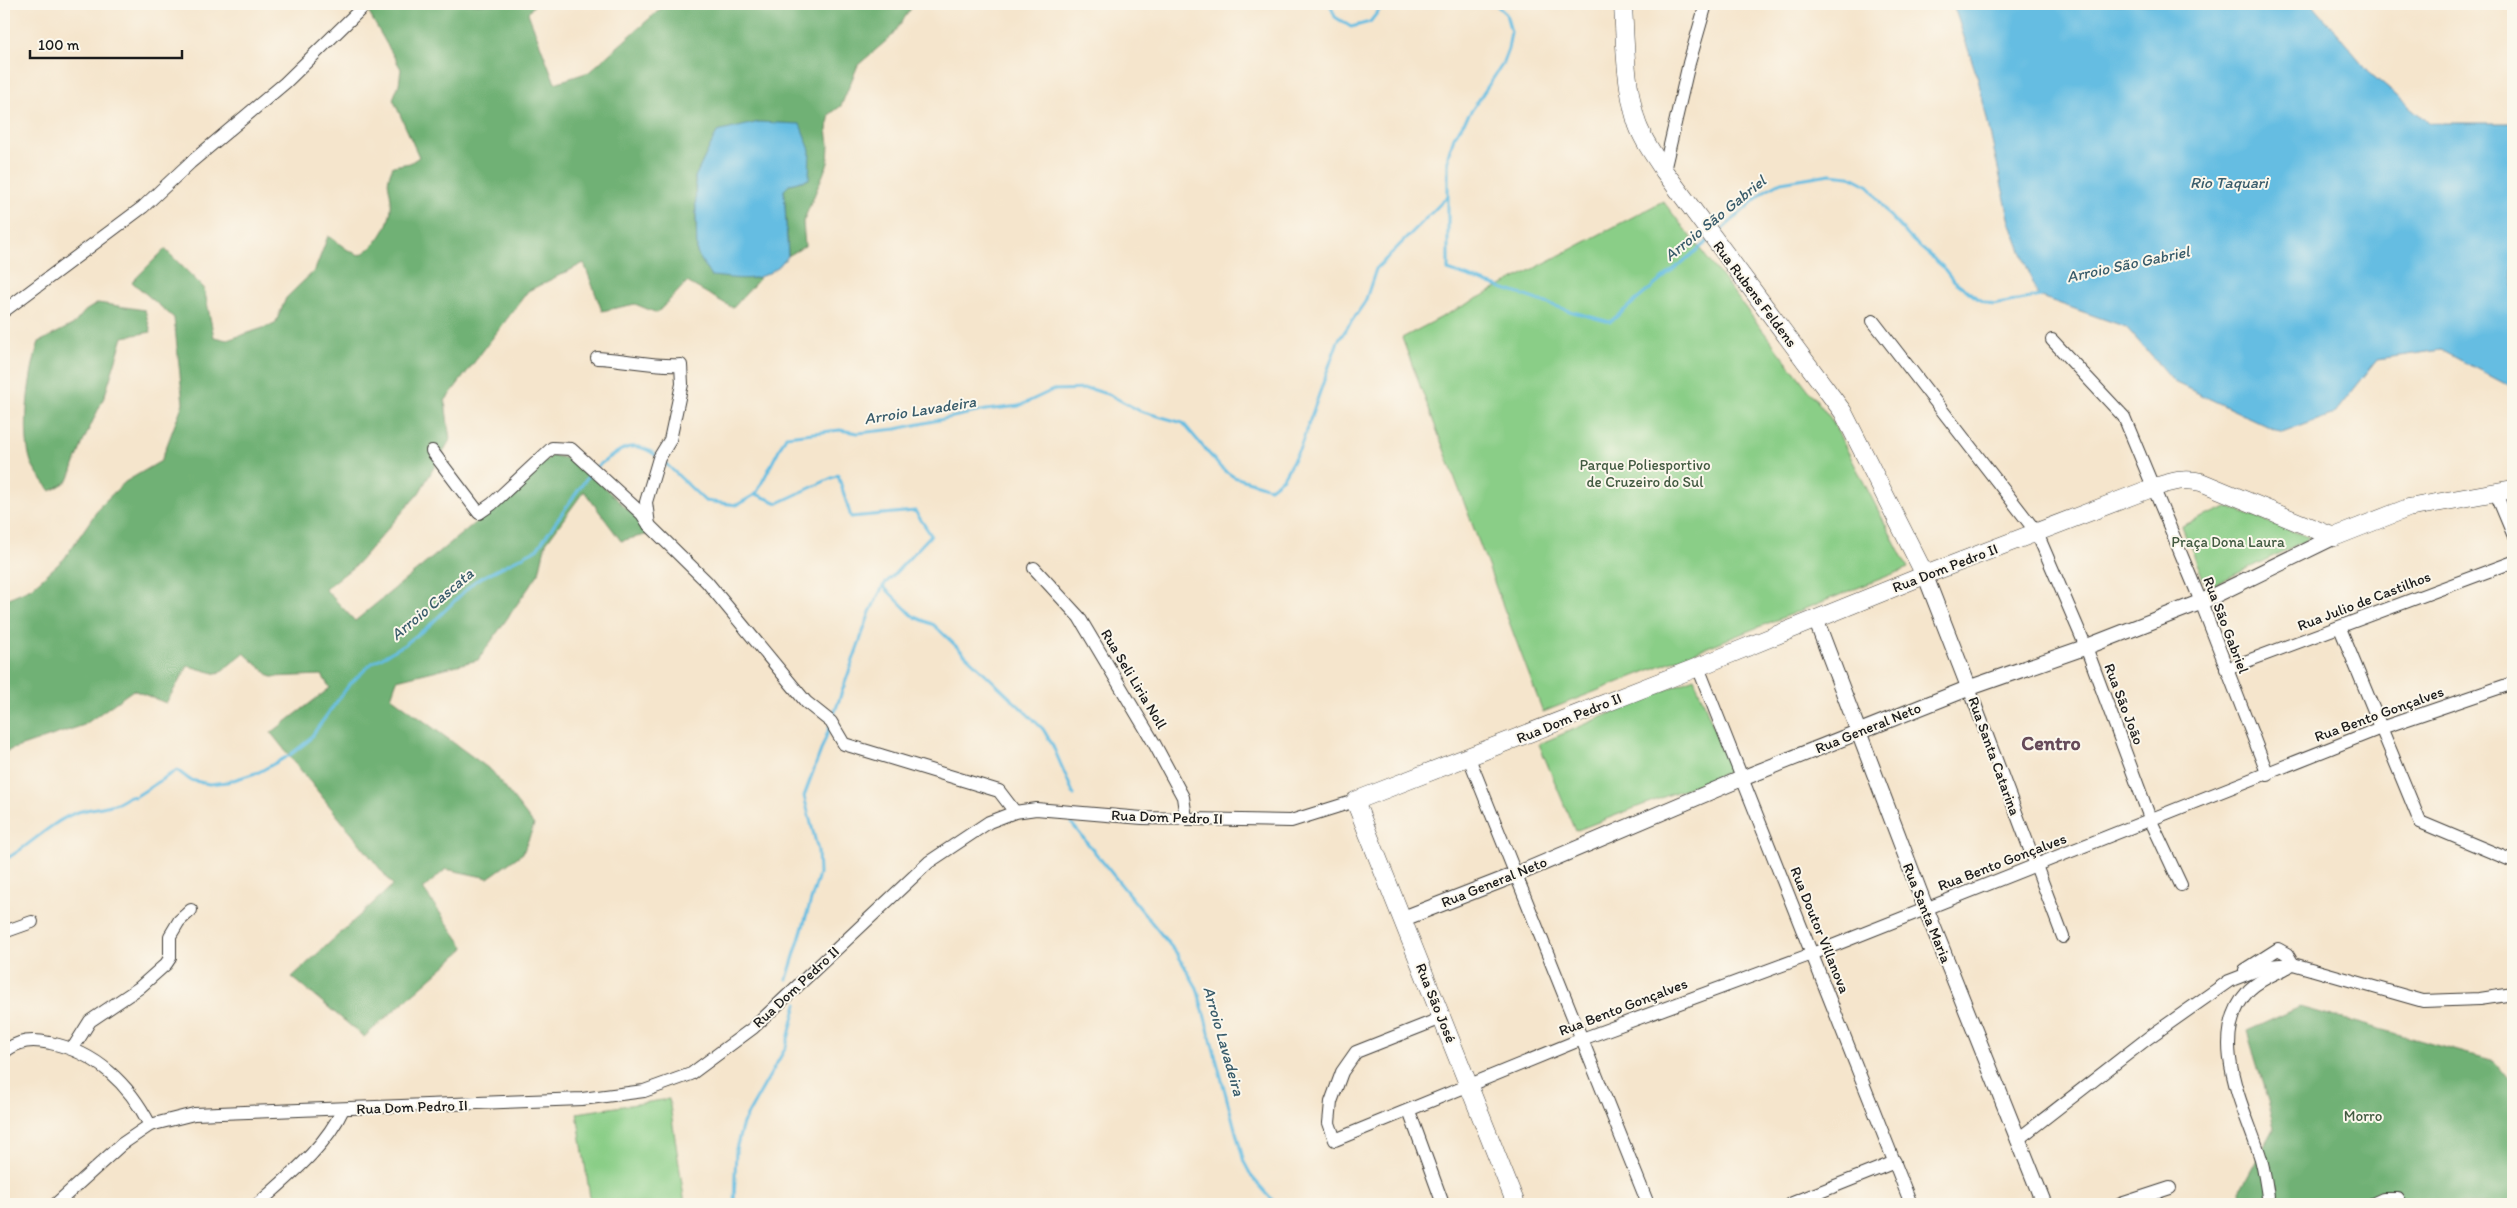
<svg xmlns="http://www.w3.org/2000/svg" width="2517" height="1208" font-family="Itim,sans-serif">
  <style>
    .green { fill: #8ace87; stroke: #537552 }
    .forest { fill: #6fb174; stroke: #466648 }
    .water { fill: #65bde2; stroke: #406c7f }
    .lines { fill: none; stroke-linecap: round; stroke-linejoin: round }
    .stream { stroke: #65bde2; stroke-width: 3 }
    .minor-casing { stroke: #3d3a36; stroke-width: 14 }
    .tertiary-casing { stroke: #3d3a36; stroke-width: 17 }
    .secondary-casing { stroke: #3d3a36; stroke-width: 19 }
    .minor { stroke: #fff; stroke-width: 12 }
    .tertiary { stroke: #fff; stroke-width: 15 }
    .secondary { stroke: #fff; stroke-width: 18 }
    .labels { text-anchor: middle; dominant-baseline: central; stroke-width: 4; stroke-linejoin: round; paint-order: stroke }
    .street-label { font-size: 15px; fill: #1c1c1c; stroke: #fbf7ec }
    .park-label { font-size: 15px; fill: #425a41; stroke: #fbf7ec }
    .water-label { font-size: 16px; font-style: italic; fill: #395c6b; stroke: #fbf7ec }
    .district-label { font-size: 20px; font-weight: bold; fill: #664b59; stroke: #fbf7ec }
  </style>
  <rect width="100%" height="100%" fill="#fbf7ec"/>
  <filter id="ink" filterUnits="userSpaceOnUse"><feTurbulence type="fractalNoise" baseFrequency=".02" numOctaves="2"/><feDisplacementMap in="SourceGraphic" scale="10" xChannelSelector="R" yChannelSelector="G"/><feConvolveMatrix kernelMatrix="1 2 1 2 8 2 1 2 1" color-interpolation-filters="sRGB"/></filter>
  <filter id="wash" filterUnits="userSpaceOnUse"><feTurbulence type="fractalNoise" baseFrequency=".0096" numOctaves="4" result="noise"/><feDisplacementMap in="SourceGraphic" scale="20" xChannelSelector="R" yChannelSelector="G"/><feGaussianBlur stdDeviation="1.12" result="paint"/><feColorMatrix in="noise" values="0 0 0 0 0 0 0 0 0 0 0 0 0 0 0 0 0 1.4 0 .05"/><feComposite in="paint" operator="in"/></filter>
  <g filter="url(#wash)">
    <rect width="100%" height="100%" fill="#f5e5cc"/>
    <g class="green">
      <path d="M 1663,201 L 1831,419 L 1908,568 L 1543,712 L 1402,338 Z"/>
      <path d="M 2227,507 L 2311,538 L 2207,588 L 2182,526 Z"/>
      <path d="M 1694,678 L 1731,771 L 1575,831 L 1539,744 Z"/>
      <path d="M 669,1099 L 685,1204 L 591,1204 L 577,1113 Z"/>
    </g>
    <g class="forest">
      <path d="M 366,4 L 535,4 L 528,13 L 555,83 L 589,72 L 666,4 L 914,4 L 892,36 L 858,65 L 841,106 L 830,114 L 827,129 L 829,144 L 828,163 L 803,222 L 805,246 L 788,256 L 784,190 L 790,184 L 809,179 L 695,177 L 697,253 L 733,278 L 760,278 L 733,308 L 687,282 L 657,313 L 635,304 L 602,311 L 584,263 L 528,291 L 445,401 L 450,440 L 419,493 L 356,565 L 325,589 L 355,621 L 482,517 L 552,455 L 576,461 L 653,533 L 621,541 L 584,491 L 546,543 L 539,573 L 478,660 L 397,680 L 391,697 L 492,771 L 534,825 L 523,853 L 488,878 L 446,869 L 423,889 L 465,948 L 364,1037 L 292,977 L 393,885 L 271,733 L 330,688 L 322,675 L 271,677 L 244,653 L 218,674 L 188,666 L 166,703 L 133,690 L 84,725 L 4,752 L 4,600 L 31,588 L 64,559 L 101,505 L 125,482 L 161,461 L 183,403 L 174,318 L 132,282 L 165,249 L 204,288 L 214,337 L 227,340 L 275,324 L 286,298 L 315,270 L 328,236 C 341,243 345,251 360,255 C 379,245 393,221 391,200 C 389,181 385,185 393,166 L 410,163 L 419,157 L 393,99 L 399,84 L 401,69 L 370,15 Z"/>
      <path d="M 98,303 L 145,310 L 151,332 L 123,337 L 105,395 L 84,440 L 68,481 L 51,491 C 45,483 35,472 31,462 C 21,433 29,371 39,342 L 74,324 L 85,311 Z"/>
      <path d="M 2300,1007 L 2494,1061 L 2513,1084 L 2513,1204 L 2233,1204 L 2275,1126 L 2247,1031 Z"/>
    </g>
    <g class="water">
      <path d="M 1953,4 L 2312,4 L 2372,75 L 2429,123 L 2513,123 L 2513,388 L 2441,350 L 2378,359 L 2334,414 L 2282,433 L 2174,382 L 2126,327 L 2038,296 L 2010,222 L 1978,79 Z"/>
      <path d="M 759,122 L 800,124 L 810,150 L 809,179 L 790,184 L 784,190 L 788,256 C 765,285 744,279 711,276 L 697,253 L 695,177 L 717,132 Z"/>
    </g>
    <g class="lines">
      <g class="stream">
        <path d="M 1330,4 L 1335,17 L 1351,27 L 1370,22 L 1384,4"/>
        <path d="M 1495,4 L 1506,14 L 1511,32 L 1508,49 L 1502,65 L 1454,137 L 1448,156 L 1448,270 L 1573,312 L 1610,322 L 1708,241"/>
        <path d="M 1717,234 L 1766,190 L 1781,182 L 1830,174 L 1850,176 L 1869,186 L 1889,215 L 1912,240 L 1942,266 L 1952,279 L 1978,299 L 1993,305 L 2041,296"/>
        <path d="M 662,460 L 705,501 L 737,505 L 756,494"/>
        <path d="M 595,468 C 618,452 631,436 657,456"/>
        <path d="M 883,586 L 913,616 L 934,625 L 1043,729 L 1052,744 L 1074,795"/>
        <path d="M 832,720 L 870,612 L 883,586 L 931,535 L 915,511 L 851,517 L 838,475 L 778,503 L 756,494 L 786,436 L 840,430 L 858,433 L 896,429 L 986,410 L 1019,406 L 1053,390 L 1091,389 L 1110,395 L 1140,411 L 1183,423 L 1221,468 L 1234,477 L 1270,488 L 1283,478 L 1300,448 L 1338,341 L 1365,302 L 1376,269 L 1447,197"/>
        <path d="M 1072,824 L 1178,955 L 1197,988 L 1244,1162 L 1252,1177 L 1276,1204"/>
        <path d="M 4,860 C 29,847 48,824 75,813 C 93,806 114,809 129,796 L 135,797 L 177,770 L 190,780 L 209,784 L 227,782 L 259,772 L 290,755 L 308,741 L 349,685 L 372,663 L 404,645 L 430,625 L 475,581 L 537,549 L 591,472"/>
        <path d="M 787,979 L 819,874 L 818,851 L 804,796 L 830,726"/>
        <path d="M 734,1204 L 736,1149 L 743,1123 L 786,1047 L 797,1004"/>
      </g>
    </g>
  </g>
  <g filter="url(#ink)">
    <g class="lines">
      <g class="minor-casing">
        <g id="minor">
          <path d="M 1664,171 L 1689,63 L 1706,4"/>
          <path d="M 4,311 L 143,207 L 190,163 L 285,83 L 366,4"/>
          <path d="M 1873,321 L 2037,533 L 2086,647 L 2151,821 L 2181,885"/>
          <path d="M 2052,340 L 2124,417 L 2201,602 L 2268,775"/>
          <path d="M 597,358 C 625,359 654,367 681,365 L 682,384 L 670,440 L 659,458 L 646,502 L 649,525"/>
          <path d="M 432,451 L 479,513 L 492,504 L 552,448 L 571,449 L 642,514 L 649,525 L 707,582 L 806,702 L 831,722 L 844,744 L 999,791 L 1015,812"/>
          <path d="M 2495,491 L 2513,534"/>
          <path d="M 1034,568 L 1079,617 L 1154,743 L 1183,797 L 1186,818"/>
          <path d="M 2340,628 L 2420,822 L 2513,861"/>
          <path d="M 1698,667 L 1911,1204"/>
          <path d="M 2226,669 L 2513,562"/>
          <path d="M 1969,688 L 2063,937"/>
          <path d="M 1469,758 L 1648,1204"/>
          <path d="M 4,932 L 32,922"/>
          <path d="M 2245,970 L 2278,949 L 2287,954 L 2293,964"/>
          <path d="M 1442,1018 L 1356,1052 L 1342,1072 L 1331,1102 L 1329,1123 L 1335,1140 L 1582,1039 L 1812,954 L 2381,728 L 2513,683"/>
          <path d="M 73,1048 L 90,1021 L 139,988 L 166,964 L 170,958 L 170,936 L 179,921 L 191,910"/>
          <path d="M 4,1052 C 19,1040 32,1039 50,1043 C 96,1052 129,1084 150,1125"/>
          <path d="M 1409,1111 L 1443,1204"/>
          <path d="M 2017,1140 L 2148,1038 L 2229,981 L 2268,966 L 2293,964 L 2423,1001 L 2480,999 L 2513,994"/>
          <path d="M 56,1204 L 122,1144 L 150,1125 L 194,1114 L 582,1099 L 644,1091 L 691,1074 L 753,1028 L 929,862 L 989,822 L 1015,812 L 1036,809 L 1142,818 L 1291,821 L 1355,801"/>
          <path d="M 258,1204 C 289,1176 325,1148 343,1109"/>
          <path d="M 1790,1204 L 1895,1162"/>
          <path d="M 2121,1204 L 2170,1188"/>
          <path d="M 2269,1204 C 2267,1189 2265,1174 2261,1159 C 2245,1108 2205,1038 2249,990 C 2260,979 2275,974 2288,967"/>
          <path d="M 2372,1204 L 2383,1199 L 2398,1199 L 2401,1204"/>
        </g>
      </g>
      <g class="tertiary-casing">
        <g id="tertiary">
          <path d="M 1925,575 L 1969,688"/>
          <path d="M 1816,620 L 1926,909 L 2044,1204"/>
          <path d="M 1402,919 L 1515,875 L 1743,778 L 1969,688 L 2086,647 L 2201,602 L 2334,537"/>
        </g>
      </g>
      <g class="secondary-casing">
        <g id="secondary">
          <path d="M 1623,4 C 1625,42 1625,82 1636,120 C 1641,138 1654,155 1664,171 L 1843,412 L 1925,575"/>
          <path d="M 1516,1204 L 1355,801 L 1698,667 L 1925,575 L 2152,488 C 2169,483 2183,477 2201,482 L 2334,537 L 2408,508 L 2513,489"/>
        </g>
      </g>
      <use href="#minor" class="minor"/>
      <use href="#tertiary" class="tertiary"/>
      <use href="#secondary" class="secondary"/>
    </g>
  </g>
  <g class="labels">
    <g class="street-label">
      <text transform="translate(1755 294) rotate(53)">Rua Rubens Feldens</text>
      <text transform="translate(1945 568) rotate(-21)">Rua Dom Pedro II</text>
      <text transform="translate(2364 601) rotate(-21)">Rua Julio de Castilhos</text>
      <text transform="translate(2226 625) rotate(69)">Rua São Gabriel</text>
      <text transform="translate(1134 679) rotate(59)">Rua Seli Liria Noll</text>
      <text transform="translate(2124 704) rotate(69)">Rua São João</text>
      <text transform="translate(2379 714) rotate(-20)">Rua Bento Gonçalves</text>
      <text transform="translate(1569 718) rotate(-22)">Rua Dom Pedro II</text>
      <text transform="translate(1868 728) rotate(-22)">Rua General Neto</text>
      <text transform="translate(1994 756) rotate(70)">Rua Santa Catarina</text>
      <text transform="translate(1167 817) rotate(2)">Rua Dom Pedro II</text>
      <text transform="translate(2002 862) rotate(-21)">Rua Bento Gonçalves</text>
      <text transform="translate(1494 882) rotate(-22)">Rua General Neto</text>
      <text transform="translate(1927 913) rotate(68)">Rua Santa Maria</text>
      <text transform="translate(1820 930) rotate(68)">Rua Doutor Villanova</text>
      <text transform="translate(796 987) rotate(-43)">Rua Dom Pedro II</text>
      <text transform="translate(1436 1003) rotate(68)">Rua São José</text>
      <text transform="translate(1623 1007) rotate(-21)">Rua Bento Gonçalves</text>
      <text transform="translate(412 1107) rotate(-2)">Rua Dom Pedro II</text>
    </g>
    <g class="park-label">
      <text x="1645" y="465">Parque Poliesportivo<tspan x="1645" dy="17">de Cruzeiro do Sul</tspan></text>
      <text x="2228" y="542">Praça Dona Laura</text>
      <text x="2363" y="1116">Morro</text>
    </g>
    <g class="water-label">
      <text x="2229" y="182">Rio Taquari</text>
      <text transform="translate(1715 218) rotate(-39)">Arroio São Gabriel</text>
      <text transform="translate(2128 264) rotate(-12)">Arroio São Gabriel</text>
      <text transform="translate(920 410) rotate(-9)">Arroio Lavadeira</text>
      <text transform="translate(432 604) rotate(-40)">Arroio Cascata</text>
      <text transform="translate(1224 1041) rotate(74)">Arroio Lavadeira</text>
    </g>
    <g class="district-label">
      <text x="2051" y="743">Centro</text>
    </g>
  </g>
  <rect width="2517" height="1208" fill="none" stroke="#fbf7ec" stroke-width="20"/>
  <path d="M30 50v8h152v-8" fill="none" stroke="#1c1c1c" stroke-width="2.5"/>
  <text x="38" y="50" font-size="15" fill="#1c1c1c" stroke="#fbf7ec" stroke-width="4" paint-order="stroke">100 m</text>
</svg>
